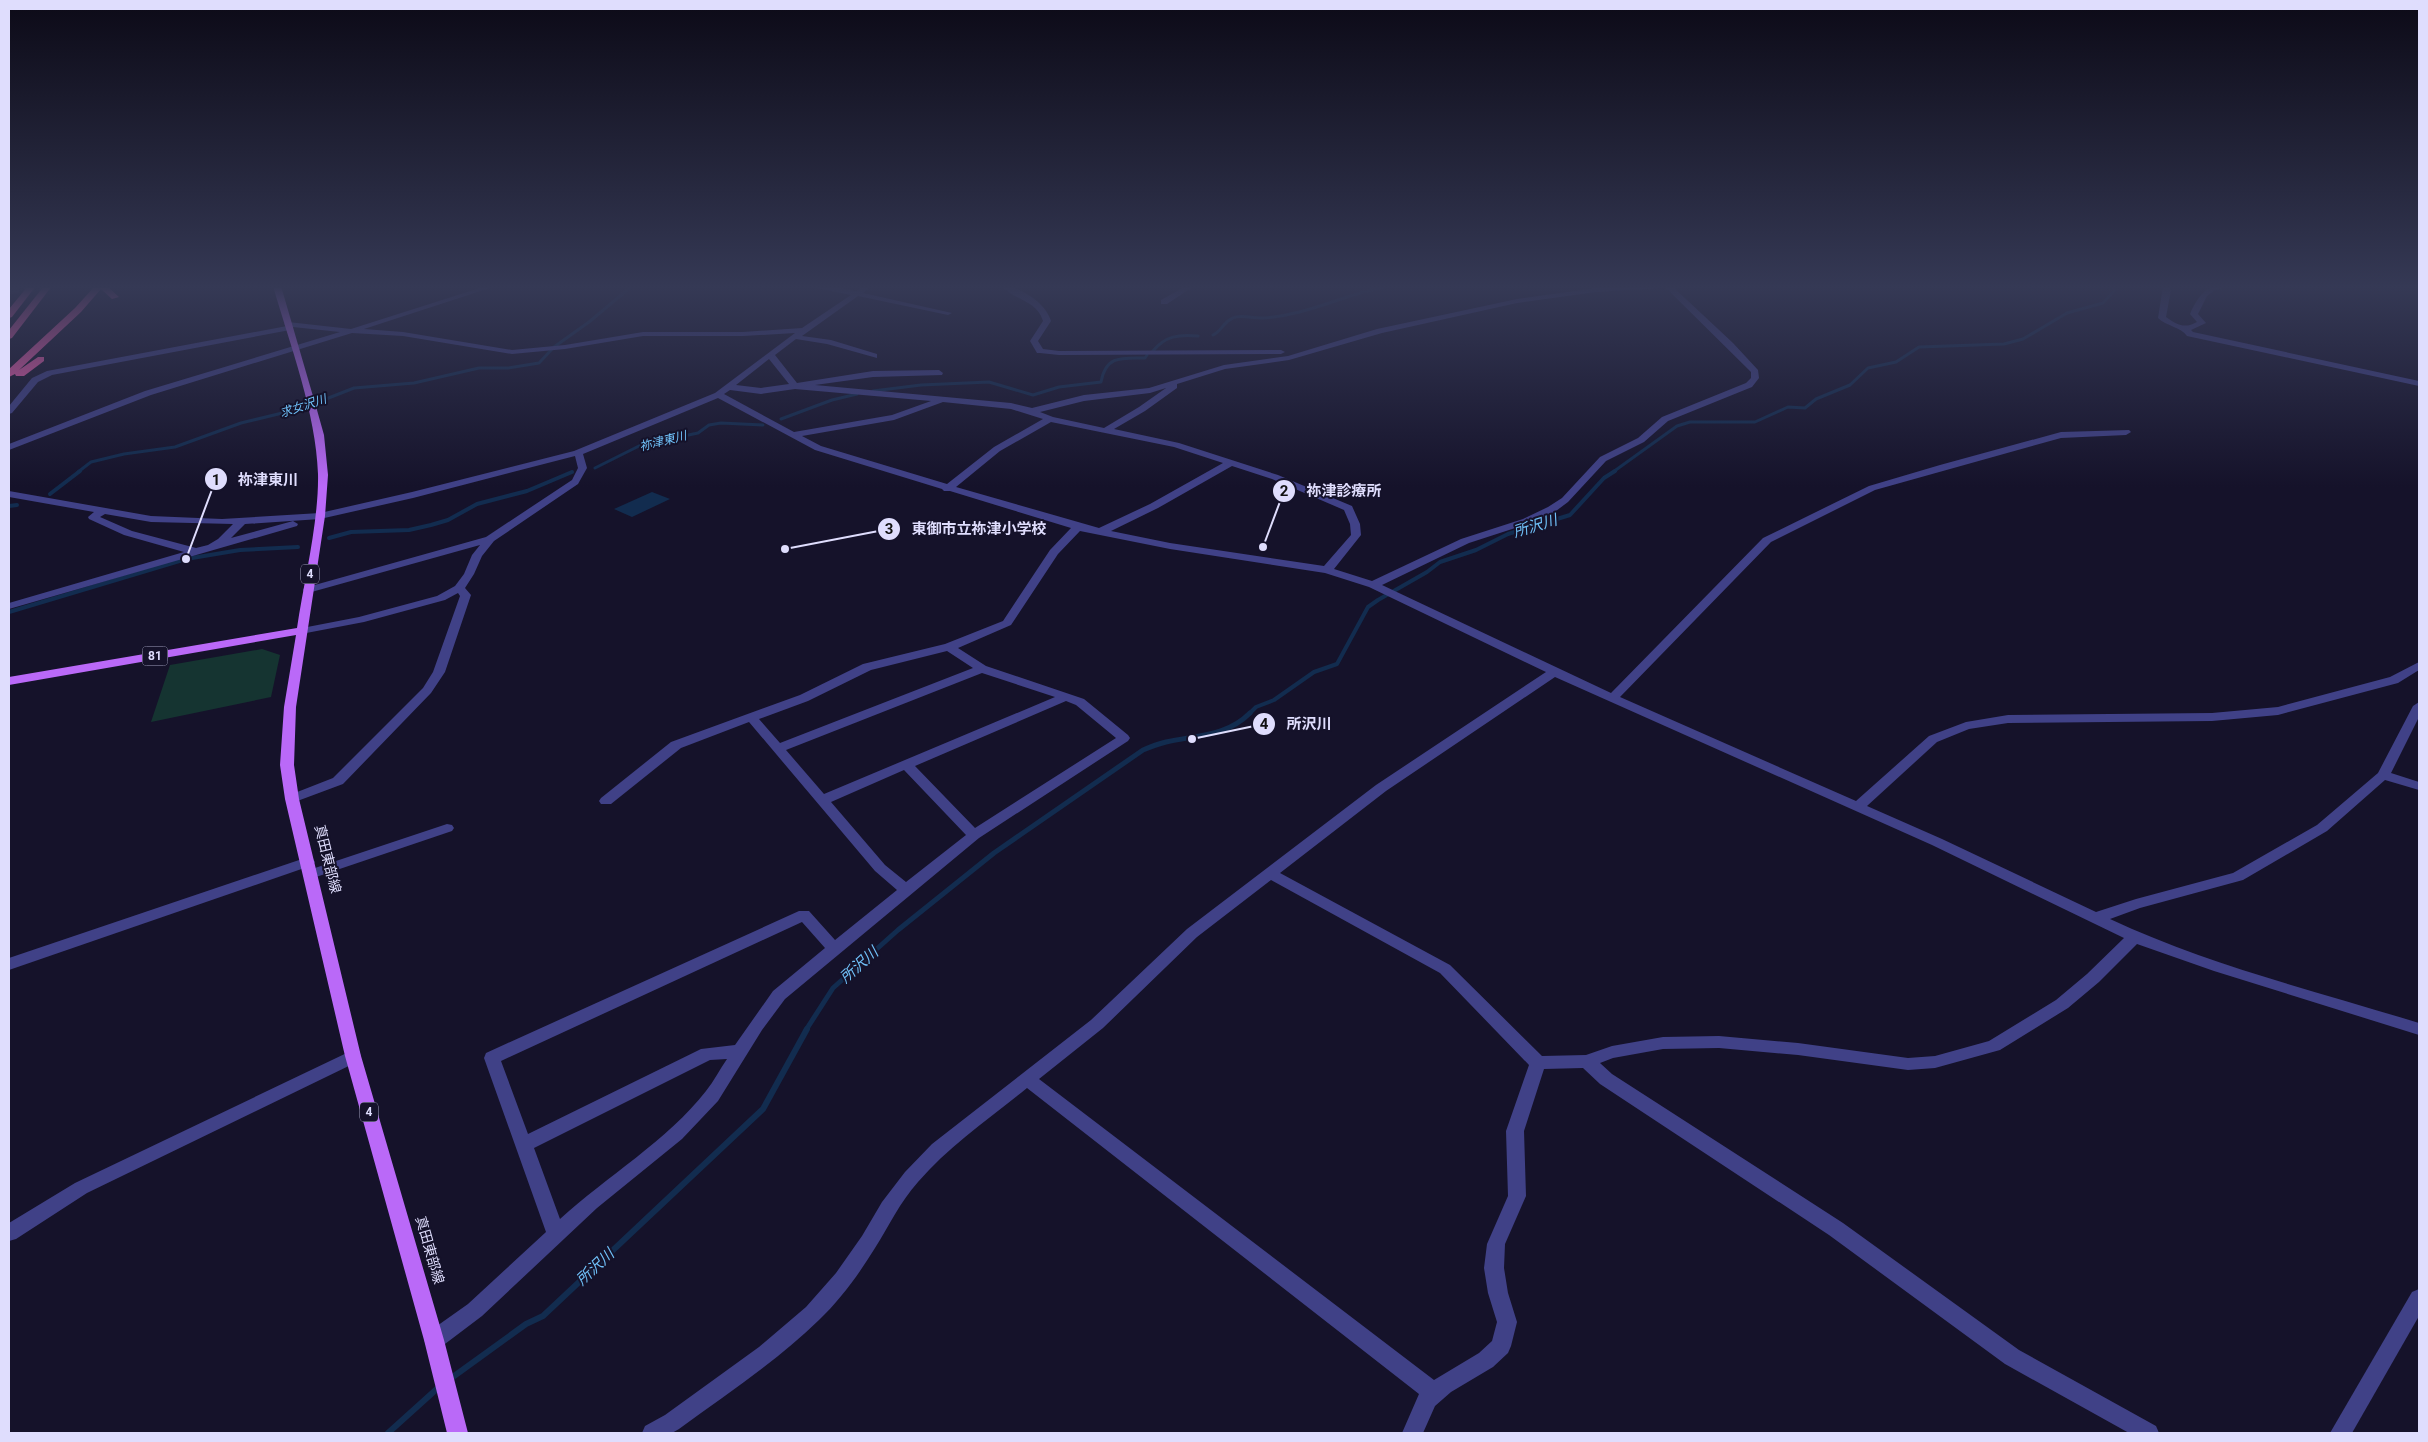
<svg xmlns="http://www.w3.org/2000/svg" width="2428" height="1442" font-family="Roboto,'Noto Sans JP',sans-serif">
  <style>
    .green { fill: #153431 }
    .water { fill: #122c4f }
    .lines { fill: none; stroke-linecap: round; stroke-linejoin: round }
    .stream-far3 { stroke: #122c4f; stroke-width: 3 }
    .stream-far2 { stroke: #122c4f; stroke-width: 4 }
    .stream-far1 { stroke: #122c4f; stroke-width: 5 }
    .stream { stroke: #122c4f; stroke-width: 6 }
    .highway-tunnel { stroke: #33304a; stroke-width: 10; stroke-dasharray: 10 5; stroke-linecap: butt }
    .minor { fill: #404187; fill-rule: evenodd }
    .major { fill: #ba69f8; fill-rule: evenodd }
    .highway { fill: #f85eb1; fill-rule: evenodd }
    .labels { text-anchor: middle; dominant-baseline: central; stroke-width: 4; stroke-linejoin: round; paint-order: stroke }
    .far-water-label { font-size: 12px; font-style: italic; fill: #70c1f9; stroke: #15122a }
    .shield { fill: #15122a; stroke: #a2a0be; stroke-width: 1 }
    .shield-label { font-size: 12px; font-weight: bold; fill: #dfddfd }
    .street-label { font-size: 14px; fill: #dfddfd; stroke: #15122a }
    .water-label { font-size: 15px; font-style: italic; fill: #70c1f9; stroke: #15122a }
    .leader { fill: none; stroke: #dfddfd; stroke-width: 2 }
    .callout-dot { fill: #dfddfd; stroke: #15122a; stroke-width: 2 }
    .mark-label { font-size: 15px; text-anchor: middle; font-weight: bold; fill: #111 }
    .callout-label { font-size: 15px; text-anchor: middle; font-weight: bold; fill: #dfddfd; stroke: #15122a; stroke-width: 4; stroke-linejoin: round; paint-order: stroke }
  </style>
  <rect width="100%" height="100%" fill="#15122a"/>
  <path class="green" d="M 262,649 L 280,655 L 271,697 L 151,722 L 170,665 Z"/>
  <path class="water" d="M 652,492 L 670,499 L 632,517 L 614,509 Z"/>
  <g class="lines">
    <g class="stream-far3">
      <path d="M 1213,335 C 1222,331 1223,322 1233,318 C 1241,314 1254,319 1263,318 C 1310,315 1346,293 1390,286"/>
      <path d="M 1153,351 C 1165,336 1179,334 1198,336"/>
      <path d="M 873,391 L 921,385 L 989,382 L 1033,395 L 1059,387 L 1101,382 C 1106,355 1122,358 1145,358 L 1147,355"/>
      <path d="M 781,419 L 832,400 L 857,394"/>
      <path d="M 595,468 L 641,445 L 698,433 L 709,425 L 721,423 L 763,425"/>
      <path d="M 78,472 L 91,462 L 124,454 L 175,447 L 241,423 L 303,408 L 354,388 L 414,383 L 479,368 L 508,368 L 539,363 L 554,347 L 589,322 L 632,286"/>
      <path d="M 1613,472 L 1677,426 L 1690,422 L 1755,422 L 1788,407 L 1805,408 L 1816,399 L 1850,385 L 1868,368 L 1896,362 L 1919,347 L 2004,344 L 2023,339 L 2067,313 L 2103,303 L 2115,290 L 2111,286"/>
    </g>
    <g class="stream-far2">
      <path d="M 50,494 L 80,471"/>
      <path d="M 9,506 L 17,505"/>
      <path d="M 329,538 L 351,532 L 409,530 L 431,525 L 448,520 L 477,504 L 527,491 L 572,472"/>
      <path d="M 9,612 L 186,559 L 240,550 L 298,547"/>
      <path d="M 1249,714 L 1256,707 L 1274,700 L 1314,672 L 1337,664 L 1368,607 L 1378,600 L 1427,572 L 1440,562 L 1476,550 L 1508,534 L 1570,515 L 1604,478 L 1615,471"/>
    </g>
    <path class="stream-far1" d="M 806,1030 L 833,988 L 898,930 L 994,853 L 1143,750 C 1150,747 1158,744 1166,742 C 1196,735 1226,737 1250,713"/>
    <g class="stream">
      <path d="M 450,1379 L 526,1324 L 543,1316 L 763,1109 L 807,1029"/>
      <path d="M 388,1433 L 439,1387"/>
    </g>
    <path class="highway-tunnel" d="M 9,289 L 44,286"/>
    <g class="minor">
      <path d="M 486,286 L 496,286 L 364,329 L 403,332 L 512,350 L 565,345 L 643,332 L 743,332 L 802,328 L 851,295 L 817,288 L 817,286 L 828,286 L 856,291 L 864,286 L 871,286 L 863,293 L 952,313 L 948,315 L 858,296 L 802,336 L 831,340 L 877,354 L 877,358 L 827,344 L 796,339 L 775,355 L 797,383 L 873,371 L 939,370 L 943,373 L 942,375 L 873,377 L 815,385 L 1011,403 L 1032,408 L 1084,395 L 1149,388 L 1224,365 L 1288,356 L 1377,329 L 1517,299 L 1596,288 L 1662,286 L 1659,288 L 1596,292 L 1517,303 L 1382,333 L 1289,360 L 1225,369 L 1177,384 L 1177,388 L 1145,411 L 1114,429 L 1179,443 L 1278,475 L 1352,506 L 1360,524 L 1361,535 L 1334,569 L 1372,581 L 1461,539 L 1523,519 L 1548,507 L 1562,498 L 1600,457 L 1638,438 L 1662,417 L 1746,383 L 1751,378 L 1751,372 L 1664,286 L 1672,286 L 1733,343 L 1758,370 L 1759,378 L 1752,387 L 1668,421 L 1644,442 L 1606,461 L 1568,502 L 1556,511 L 1531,523 L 1469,543 L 1382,585 L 1611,693 L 1763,538 L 1869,486 L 1940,465 L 2061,432 L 2129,430 L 2131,432 L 2126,435 L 2061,438 L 1875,490 L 1771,542 L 1620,697 L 1856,801 L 1929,736 L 1966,722 L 2008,715 L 2212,713 L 2278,707 L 2390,677 L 2419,662 L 2419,670 L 2398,683 L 2278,715 L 2212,721 L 2008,723 L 1969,729 L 1937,742 L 1867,806 L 1942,839 L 2096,912 L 2136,899 L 2233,873 L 2317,825 L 2378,773 L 2413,706 L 2419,702 L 2419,717 L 2391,773 L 2419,782 L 2419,790 L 2385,780 L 2327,831 L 2243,880 L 2140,908 L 2110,919 C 2208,965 2316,991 2419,1023 L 2419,1035 L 2214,971 L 2137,944 L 2099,982 L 2068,1008 L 2000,1050 L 1935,1068 L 1908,1070 L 1798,1055 L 1719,1048 L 1663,1049 L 1613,1058 L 1600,1063 L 1612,1074 L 1843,1223 L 2019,1350 L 2156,1426 L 2159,1433 L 2129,1433 L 2005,1364 L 1829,1235 L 1600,1084 L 1583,1068 L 1544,1069 L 1524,1131 L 1526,1196 L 1505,1244 L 1504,1268 L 1508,1293 L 1517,1322 L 1511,1346 L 1508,1353 L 1493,1367 L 1451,1392 L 1435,1406 L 1423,1433 L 1402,1433 L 1419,1394 L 1027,1088 C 990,1118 949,1146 918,1182 C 900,1202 889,1226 875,1248 C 859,1274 841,1299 819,1320 C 777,1361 727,1394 679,1429 L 672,1433 L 642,1433 L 645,1426 L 665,1415 L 759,1347 L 806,1307 L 836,1273 L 862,1236 L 882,1202 L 905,1172 L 932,1144 L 1091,1020 L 1187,929 L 1376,785 L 1546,672 L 1369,587 L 1325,573 L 1170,549 L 1080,531 L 1058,554 L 1011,625 L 958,648 L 986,666 L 1084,699 L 1128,735 L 1130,738 L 1128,741 L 979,838 L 785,999 L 762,1030 L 718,1101 L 682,1139 L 597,1208 L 482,1316 L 441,1347 L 434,1349 L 427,1347 L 424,1340 L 427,1333 L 468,1304 L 546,1232 L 484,1058 L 486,1053 L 799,911 L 809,911 L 835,940 L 897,890 L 875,871 L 749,722 L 681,748 L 611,804 L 601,804 L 599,801 L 601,798 L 671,742 L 800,695 L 863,664 L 945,644 L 1003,621 L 1050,550 L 1071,528 L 950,491 L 944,491 L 942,489 L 815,450 L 718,398 L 583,454 L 587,468 L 578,484 L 494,541 L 482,556 L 474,574 L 465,588 L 471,595 L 445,672 L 431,693 L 343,784 L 292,803 L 285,799 L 287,796 L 333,778 L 423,688 L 433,672 L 460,596 L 458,593 L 445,600 L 364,622 L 301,634 L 297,633 L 295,631 L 297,629 L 359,617 L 437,596 L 455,586 L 464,574 L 472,555 L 480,545 L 308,593 L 304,592 L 303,590 L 304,588 L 486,537 L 572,480 L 578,468 L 575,456 L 413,498 L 320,519 L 245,524 L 231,538 L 293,521 L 298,524 L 297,526 L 9,609 L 9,603 L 184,552 L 124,535 L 89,519 L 88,517 L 94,512 L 9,497 L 9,491 L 151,516 L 222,519 L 320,513 L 412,492 L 574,451 L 715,393 L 795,333 L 743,336 L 643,336 L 565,349 L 512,354 L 403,336 L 352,333 L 151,395 L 9,450 L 9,444 L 145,391 L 340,332 L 293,327 L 293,330 L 290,330 L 52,375 L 38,382 L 12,413 L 9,414 L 9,406 L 32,378 L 47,371 L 287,326 L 284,324 L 288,322 L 351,329 ZM 769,359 L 789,384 L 761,388 L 736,385 ZM 1166,388 L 1139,407 L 1104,428 L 1053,417 L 1040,412 L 1084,401 L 1150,393 ZM 795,389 L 931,401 L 892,415 L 794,432 L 724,394 L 730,390 L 761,394 ZM 943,402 L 1011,409 L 1043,419 L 994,447 L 947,484 L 821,446 L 802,436 L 894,420 ZM 1051,422 L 1174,447 L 1223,463 L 1150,504 L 1099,528 L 956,487 L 1000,451 ZM 1232,466 L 1272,479 L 1344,510 L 1350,524 L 1351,535 L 1324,566 L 1170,543 L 1111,531 L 1158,508 ZM 105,514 L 151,522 L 233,524 L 218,539 L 208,545 L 196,548 L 132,531 L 100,517 ZM 947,651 L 973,668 L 780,743 L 759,719 L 808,701 L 871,670 ZM 982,673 L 1055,697 L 824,794 L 786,750 ZM 1555,677 L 1932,845 L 2124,938 L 2087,974 L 2056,1000 L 1989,1041 L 1935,1056 L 1908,1058 L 1798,1043 L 1719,1036 L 1663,1037 L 1612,1046 L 1586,1055 L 1542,1056 L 1450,965 L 1280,873 L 1386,791 ZM 1066,701 L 1076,705 L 1116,738 L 975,828 L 915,766 ZM 904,770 L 966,835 L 906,882 L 885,865 L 831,802 ZM 1271,880 L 1440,973 L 1529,1065 L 1506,1131 L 1508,1196 L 1487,1244 L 1484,1268 L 1488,1293 L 1497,1322 L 1492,1341 L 1479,1353 L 1434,1380 L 1039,1079 L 1103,1028 L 1197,937 ZM 802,922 L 825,948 L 773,991 L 735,1045 L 701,1049 L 528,1134 L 501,1061 ZM 727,1059 C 720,1069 714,1081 706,1091 C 668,1140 606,1177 560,1219 L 534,1148 L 710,1060 Z"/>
      <path d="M 1002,286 C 1020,286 1046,303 1051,321 L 1038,341 L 1043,349 L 1059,351 L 1281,350 L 1285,352 L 1281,354 L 1059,355 L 1040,353 L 1037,353 L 1030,341 L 1043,321 C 1037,300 1013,300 1002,286 Z"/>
      <path d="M 1186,286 L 1194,286 L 1167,304 L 1161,304 L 1161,300 Z"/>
      <path d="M 2163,286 L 2169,286 L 2171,290 L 2166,317 C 2177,325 2185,329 2197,322 L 2190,314 C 2198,296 2207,283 2228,286 L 2215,290 L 2207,296 L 2198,314 L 2206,323 L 2191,330 L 2193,332 L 2419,381 L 2419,386 L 2187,336 C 2181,327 2166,326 2158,318 Z"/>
      <path d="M 447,824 L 452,825 L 454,828 L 452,831 L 316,877 L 306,877 L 304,874 L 306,871 Z"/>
      <path d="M 308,857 L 313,859 L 315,862 L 313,865 L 9,970 L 9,958 Z"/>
      <path d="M 353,1050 L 359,1051 L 361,1056 L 359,1061 L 87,1193 L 16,1239 L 9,1241 L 9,1223 L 75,1183 Z"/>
      <path d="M 2419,1289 L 2419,1316 L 2352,1433 L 2330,1433 L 2412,1292 Z"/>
    </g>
    <path class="major" d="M 273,286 L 281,286 L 317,410 L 324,435 L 328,475 L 325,516 L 296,707 L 294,765 L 299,799 L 361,1056 L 444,1340 L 468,1433 L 447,1433 L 424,1340 L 345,1056 L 285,799 L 280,765 L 284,707 L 296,635 L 9,685 L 9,677 L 297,628 C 304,581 319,521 318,474 C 316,413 290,345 273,286 Z"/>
    <g class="highway">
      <path d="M 28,286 L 36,286 L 12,317 L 9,318 L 9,309 Z"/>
      <path d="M 44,286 L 52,286 L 12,338 L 9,339 L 9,330 Z"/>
      <path d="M 95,286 L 107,286 L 119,297 L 112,299 L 101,289 L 81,312 L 19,370 L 38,357 L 44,357 L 44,361 L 24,376 L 16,376 L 15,374 L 9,377 L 9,369 L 75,308 Z"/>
    </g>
  </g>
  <linearGradient id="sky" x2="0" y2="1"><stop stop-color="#0c0a17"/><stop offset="0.59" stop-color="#353955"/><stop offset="1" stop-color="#353955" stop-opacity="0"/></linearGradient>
  <rect width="2428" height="487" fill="url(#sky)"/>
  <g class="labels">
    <g class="far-water-label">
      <text transform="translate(303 406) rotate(-18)">求女沢川</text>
      <text transform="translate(663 441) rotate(-14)">祢津東川</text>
    </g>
    <g class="shield">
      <rect x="301" y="564.5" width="18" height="19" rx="4"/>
      <rect x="142.5" y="646.5" width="25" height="19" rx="4"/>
      <rect x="360" y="1102.5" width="18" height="19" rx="4"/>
    </g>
    <g class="shield-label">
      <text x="310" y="574">4</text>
      <text x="155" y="656">81</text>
      <text x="369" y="1112">4</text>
    </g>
    <g class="street-label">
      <text transform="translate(328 859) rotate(76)">真田東部線</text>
      <text transform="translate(430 1250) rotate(74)">真田東部線</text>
    </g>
    <g class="water-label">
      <text transform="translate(1535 526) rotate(-17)">所沢川</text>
      <text transform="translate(859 965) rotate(-42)">所沢川</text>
      <text transform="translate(595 1267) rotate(-43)">所沢川</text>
    </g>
  </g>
  <path class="leader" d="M186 559L216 479M1263 547L1284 491M785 549L889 529M1192 739L1264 724"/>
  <g class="callout-dot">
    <circle cx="186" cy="559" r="5"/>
    <circle cx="1263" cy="547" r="5"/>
    <circle cx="785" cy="549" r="5"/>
    <circle cx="1192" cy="739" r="5"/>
    <circle cx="216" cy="479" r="12"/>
    <circle cx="1284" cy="491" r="12"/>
    <circle cx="889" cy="529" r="12"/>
    <circle cx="1264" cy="724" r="12"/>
  </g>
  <g class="mark-label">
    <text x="216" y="485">1</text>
    <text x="1284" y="496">2</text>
    <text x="889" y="534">3</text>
    <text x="1264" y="729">4</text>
  </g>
  <g class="callout-label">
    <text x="268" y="485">祢津東川</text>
    <text x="1344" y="496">祢津診療所</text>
    <text x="979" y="534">東御市立祢津小学校</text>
    <text x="1309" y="729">所沢川</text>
  </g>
  <rect width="2428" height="1442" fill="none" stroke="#dfddfd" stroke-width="20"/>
</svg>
